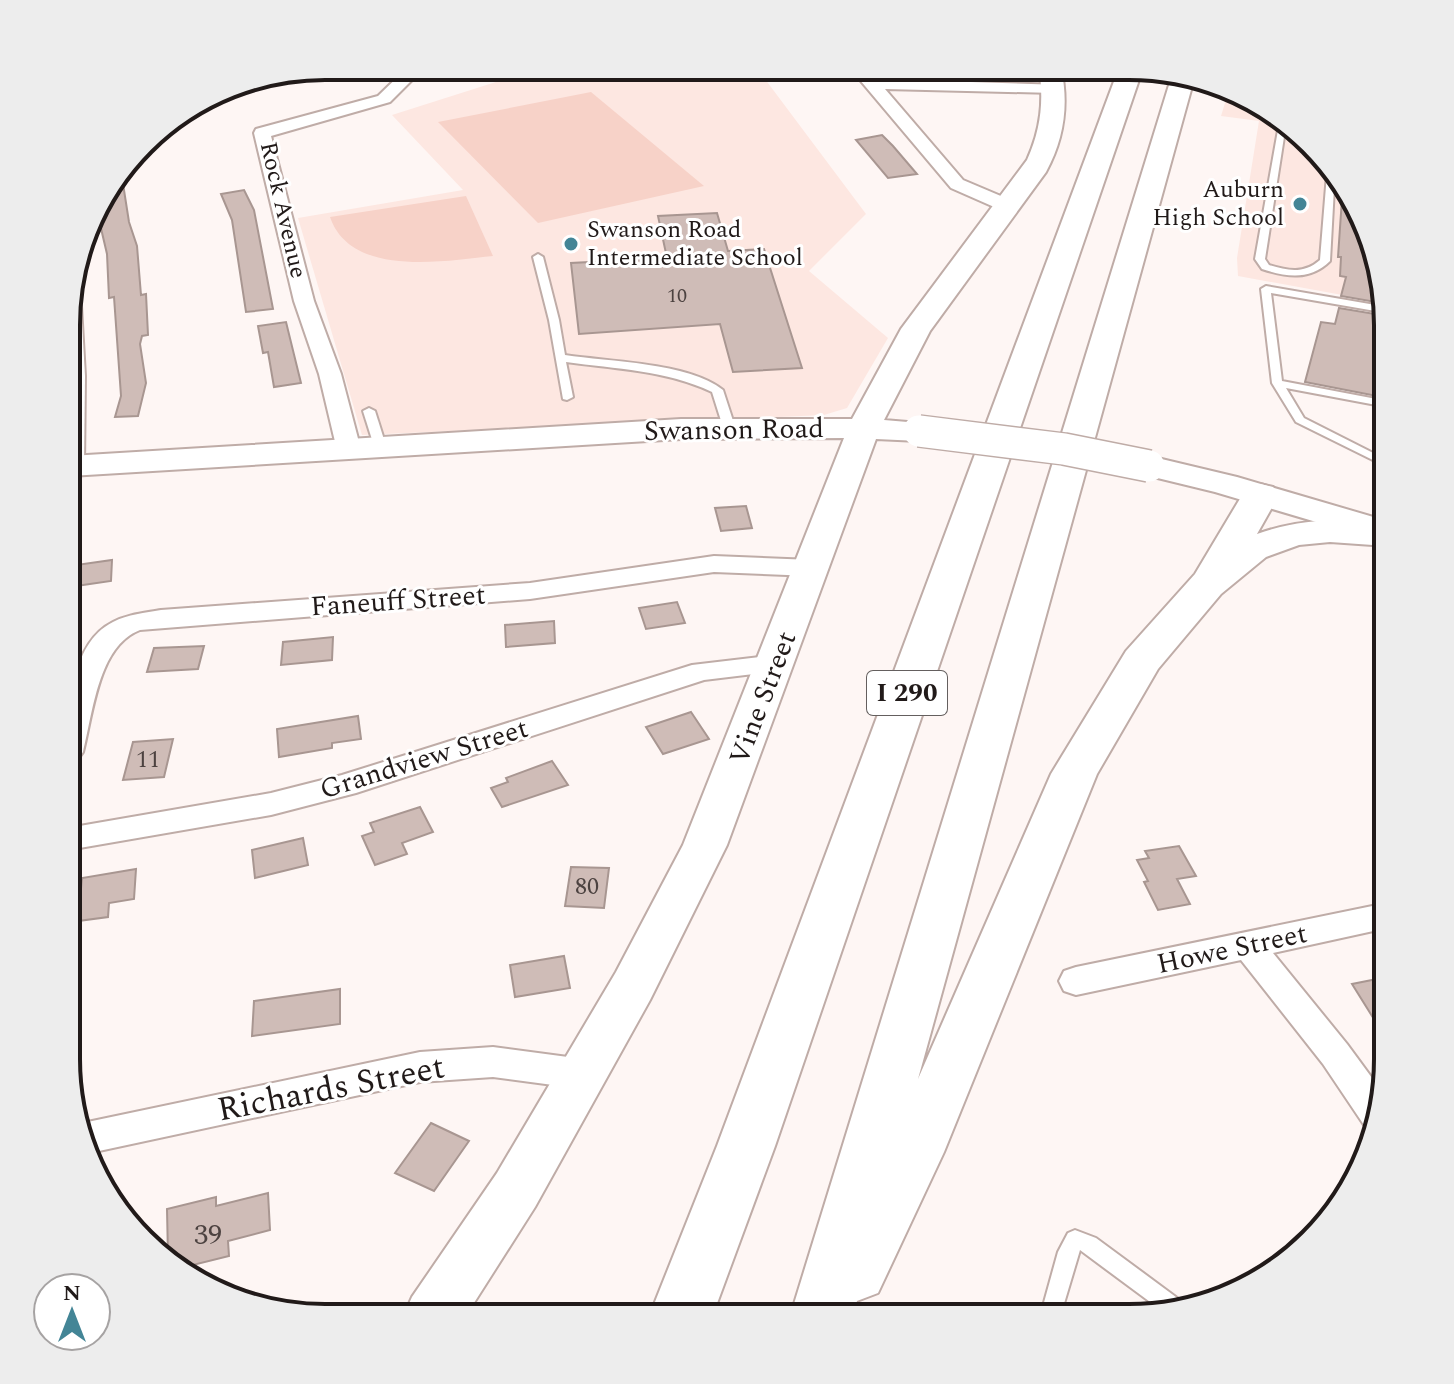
<svg xmlns="http://www.w3.org/2000/svg" width="1454" height="1384" font-family="Spectral,serif">
  <style>
    .built { fill: #fde7e1 }
    .green { fill: #f7d2c8 }
    .building { fill: #cfbcb7; stroke: #a89691; stroke-width: 2 }
    .lines { fill: none; stroke-linecap: round; stroke-linejoin: round }
    .lane-casing { stroke: #bfaca7; stroke-width: 4 }
    .street-casing { stroke: #bfaca7; stroke-width: 4 }
    .secondary-casing { stroke: #bfaca7; stroke-width: 4 }
    .highway-casing { stroke: #bfaca7; stroke-width: 4 }
    .lane { fill: #fff; fill-rule: evenodd }
    .street { fill: #fff; fill-rule: evenodd }
    .secondary { fill: #fff; fill-rule: evenodd }
    .highway { fill: #fff; fill-rule: evenodd }
    .secondary-bridge-casing { stroke: #bfaca7; stroke-width: 34; stroke-linecap: butt }
    .secondary-bridge { stroke: #fff; stroke-width: 31 }
    .poi-dot { fill: #438596; stroke: #fff; stroke-width: 3 }
    .labels { text-anchor: middle; dominant-baseline: central; stroke-width: 6; stroke-linejoin: round; paint-order: stroke }
    .far-number-label { font-size: 20px; fill: #4c4240 }
    .far-poi-label { font-size: 24px; fill: #211a19; stroke: #fff; text-anchor: end }
    .far-street-label { font-size: 24px; fill: #211a19; stroke: #fff }
    .number-label { font-size: 24px; fill: #4c4240 }
    .shield { fill: #fff; stroke: #645f5e; stroke-width: 2 }
    .shield-label { font-size: 26px; font-weight: bold; fill: #211a19 }
    .street-label { font-size: 28px; fill: #211a19; stroke: #fff }
    .near-number-label { font-size: 28px; fill: #4c4240 }
    .near-street-label { font-size: 34px; fill: #211a19; stroke: #fff }
    .rim { fill: none; stroke: #211a19; stroke-width: 4 }
  </style>
  <rect width="100%" height="100%" fill="#fef6f4"/>
  <g class="built">
    <path d="M 543,67 L 756,67 L 866,214 L 809,271 L 888,338 L 847,408 L 824,415 L 362,435 L 298,218 L 463,190 L 392,115 Z"/>
    <path d="M 1229,90 L 1258,100 L 1334,167 L 1374,241 L 1386,303 L 1238,276 L 1237,258 L 1259,121 L 1221,116 Z"/>
  </g>
  <g class="green">
    <path d="M 591,92 L 704,186 L 538,223 L 438,122 Z"/>
    <path d="M 466,196 L 493,256 C 444,261 351,278 330,217 Z"/>
  </g>
  <g class="building">
    <path d="M 882,135 L 893,146 L 917,174 L 888,178 L 856,140 Z"/>
    <path d="M 121,171 L 129,222 L 137,246 L 141,295 L 146,294 L 148,335 L 142,336 L 140,344 L 146,383 L 138,416 L 115,417 L 121,396 L 114,297 L 109,298 L 107,254 L 96,207 L 101,195 Z"/>
    <path d="M 1343,184 L 1374,241 L 1387,304 L 1341,296 L 1346,277 L 1340,276 L 1341,257 L 1338,257 Z"/>
    <path d="M 244,190 L 254,210 L 273,309 L 246,312 L 232,220 L 221,194 Z"/>
    <path d="M 717,213 L 728,251 L 764,249 L 802,368 L 733,372 L 720,324 L 579,334 L 571,263 L 667,258 L 658,216 Z"/>
    <path d="M 1339,308 L 1387,316 L 1387,398 L 1305,382 L 1321,322 L 1335,324 Z"/>
    <path d="M 286,322 L 301,383 L 274,387 L 268,352 L 263,353 L 258,326 Z"/>
    <path d="M 746,506 L 752,528 L 721,531 L 715,508 Z"/>
    <path d="M 112,560 L 111,581 L 69,587 L 69,566 Z"/>
    <path d="M 677,602 L 685,623 L 646,629 L 639,608 Z"/>
    <path d="M 554,621 L 555,643 L 506,647 L 505,625 Z"/>
    <path d="M 333,637 L 332,660 L 281,665 L 283,642 Z"/>
    <path d="M 204,646 L 198,669 L 147,672 L 154,648 Z"/>
    <path d="M 691,712 L 709,739 L 663,754 L 646,727 Z"/>
    <path d="M 358,716 L 361,739 L 332,743 L 332,748 L 279,757 L 277,729 Z"/>
    <path d="M 173,739 L 164,777 L 123,780 L 133,742 Z"/>
    <path d="M 552,761 L 568,785 L 502,807 L 491,788 L 508,782 L 506,778 Z"/>
    <path d="M 420,807 L 433,832 L 402,843 L 407,854 L 375,865 L 362,836 L 374,832 L 370,823 Z"/>
    <path d="M 303,838 L 308,865 L 255,878 L 252,850 Z"/>
    <path d="M 1179,846 L 1196,876 L 1177,879 L 1190,904 L 1158,910 L 1144,882 L 1148,881 L 1137,860 L 1149,858 L 1145,851 Z"/>
    <path d="M 571,867 L 609,868 L 604,908 L 565,906 Z"/>
    <path d="M 136,869 L 134,899 L 109,903 L 108,917 L 78,921 L 82,878 Z"/>
    <path d="M 564,956 L 570,988 L 515,997 L 510,965 Z"/>
    <path d="M 1387,977 L 1387,1040 L 1352,984 Z"/>
    <path d="M 340,989 L 340,1024 L 252,1036 L 254,1001 Z"/>
    <path d="M 431,1123 L 469,1141 L 434,1191 L 395,1173 Z"/>
    <path d="M 268,1193 L 270,1230 L 228,1241 L 229,1256 L 181,1268 L 168,1257 L 167,1209 L 216,1197 L 216,1206 Z"/>
  </g>
  <g class="lines">
    <g class="lane-casing">
      <g id="lane">
        <path d="M 1251,98 L 1258,100 L 1259,107 L 1268,109 L 1274,114 L 1252,110 Z"/>
        <path d="M 1280,119 L 1286,124 L 1265,259 L 1269,265 C 1288,271 1304,274 1320,260 L 1328,162 L 1335,169 L 1330,261 C 1310,281 1286,277 1262,269 L 1255,259 Z"/>
        <path d="M 538,254 L 543,257 L 559,320 L 565,355 C 609,362 688,362 723,390 L 735,427 L 733,429 L 725,429 L 723,427 L 712,392 C 666,370 616,369 566,362 L 573,397 L 567,400 L 563,399 L 549,320 L 533,257 Z"/>
        <path d="M 1266,286 L 1387,307 L 1387,313 L 1271,293 L 1282,381 L 1387,401 L 1387,407 L 1286,388 L 1304,418 L 1387,460 L 1387,467 L 1296,422 L 1272,383 L 1261,289 Z"/>
        <path d="M 369,408 L 375,411 L 387,449 L 385,451 L 381,452 L 375,449 L 363,411 Z"/>
        <path d="M 1075,1230 L 1096,1238 L 1184,1303 L 1186,1308 L 1165,1313 L 1080,1250 L 1060,1317 L 1040,1317 L 1058,1252 L 1068,1233 Z"/>
      </g>
    </g>
    <g class="street-casing">
      <g id="street">
        <path d="M 409,66 L 426,66 L 390,102 L 271,136 L 314,301 L 341,374 L 361,450 L 357,455 L 341,455 L 337,450 L 319,374 L 294,301 L 254,133 L 256,129 L 378,96 Z"/>
        <path d="M 849,67 L 866,67 L 876,79 L 1061,85 L 1063,88 L 1055,93 L 885,89 L 963,180 L 1015,202 L 1017,206 L 1015,210 L 1001,210 L 951,188 Z"/>
        <path d="M 71,300 L 81,306 L 85,376 L 84,466 L 80,471 L 72,473 Z"/>
        <path d="M 714,556 L 812,560 L 821,562 L 825,568 L 821,574 L 812,576 L 714,572 L 530,599 L 140,630 C 98,646 93,713 83,752 L 78,759 L 68,762 C 68,719 67,645 113,622 C 128,614 145,613 161,610 L 530,583 Z"/>
        <path d="M 776,655 L 786,658 L 790,664 L 786,670 L 704,680 L 356,793 L 271,815 L 68,850 L 68,828 L 271,793 L 342,775 L 692,665 Z"/>
        <path d="M 1387,903 L 1387,928 L 1273,953 L 1347,1044 L 1383,1093 L 1373,1128 L 1364,1125 L 1323,1064 L 1241,960 L 1076,995 L 1064,991 L 1059,981 L 1064,971 L 1076,967 Z"/>
        <path d="M 493,1047 L 583,1059 L 596,1063 L 601,1074 L 596,1085 L 583,1089 L 493,1077 L 420,1082 L 85,1154 L 78,1124 L 420,1052 Z"/>
      </g>
    </g>
    <g class="secondary-casing">
      <g id="secondary">
        <path d="M 1039,68 L 1061,68 C 1069,105 1064,139 1046,172 L 930,331 L 884,420 L 931,424 L 935,431 L 931,438 L 919,441 L 876,439 L 727,845 L 650,1000 L 535,1207 L 465,1317 L 403,1317 L 412,1297 L 497,1173 L 616,972 L 683,845 L 844,438 L 681,439 L 70,476 L 70,456 L 681,419 L 852,419 L 901,329 L 1027,160 C 1041,129 1044,101 1039,68 Z"/>
        <path d="M 1149,456 L 1237,477 L 1387,521 L 1387,543 L 1215,492 L 1137,473 L 1132,466 L 1137,459 Z"/>
      </g>
    </g>
    <g class="highway-casing">
      <g id="highway">
        <path d="M 1119,68 L 1143,68 L 775,1146 L 712,1317 L 649,1317 L 717,1146 Z"/>
        <path d="M 1173,72 L 1194,79 L 918,1079 L 1051,774 L 1126,651 L 1195,574 L 1247,487 L 1260,484 L 1273,487 L 1279,495 L 1257,534 C 1301,518 1341,519 1387,522 L 1387,546 L 1330,542 L 1299,545 L 1266,557 L 1221,594 L 1158,669 L 1097,774 L 944,1152 L 878,1293 L 857,1301 L 852,1317 L 790,1317 Z"/>
      </g>
    </g>
    <use href="#lane" class="lane"/>
    <use href="#street" class="street"/>
    <use href="#secondary" class="secondary"/>
    <use href="#highway" class="highway"/>
    <g class="secondary-bridge-casing">
      <path id="secondary-bridge" d="M 919,431 L 1064,449 L 1149,466"/>
    </g>
    <use href="#secondary-bridge" class="secondary-bridge"/>
  </g>
  <g class="poi-dot">
    <circle cx="1300" cy="204" r="8"/>
    <circle cx="571" cy="244" r="8"/>
  </g>
  <g class="labels">
    <g class="far-number-label">
      <text x="677" y="296">10</text>
    </g>
    <g class="far-poi-label">
      <text x="1284" y="190">Auburn<tspan x="1284" dy="28">High School</tspan></text>
      <text x="587" y="230" text-anchor="start">Swanson Road<tspan x="587" dy="28">Intermediate School</tspan></text>
    </g>
    <g class="far-street-label">
      <text transform="translate(283 210) rotate(77)">Rock Avenue</text>
    </g>
    <g class="number-label">
      <text x="148" y="760">11</text>
      <text x="587" y="887">80</text>
    </g>
    <rect class="shield" x="867" y="671" width="80" height="44" rx="6"/>
    <g class="shield-label">
      <text x="907" y="693">I 290</text>
    </g>
    <g class="street-label">
      <text transform="translate(734 430) rotate(-1)">Swanson Road</text>
      <text transform="translate(398 601) rotate(-4)">Faneuff Street</text>
      <text transform="translate(763 698) rotate(-69)">Vine Street</text>
      <text transform="translate(424 759) rotate(-17)">Grandview Street</text>
      <text transform="translate(1232 949) rotate(-12)">Howe Street</text>
    </g>
    <g class="near-number-label">
      <text x="208" y="1235">39</text>
    </g>
    <g class="near-street-label">
      <text transform="translate(331 1089) rotate(-11)">Richards Street</text>
    </g>
  </g>
  <path d="M0 0H1454V1384H0ZM325 80H1129A245 245 0 0 1 1374 325V1059A245 245 0 0 1 1129 1304H325A245 245 0 0 1 80 1059V325A245 245 0 0 1 325 80Z" fill="#ededed" fill-rule="evenodd"/>
  <path class="rim" d="M325 80H1129A245 245 0 0 1 1374 325V1059A245 245 0 0 1 1129 1304H325A245 245 0 0 1 80 1059V325A245 245 0 0 1 325 80Z"/>
  <g transform="translate(72 1312)"><circle r="38" fill="#ffffff" stroke="#a6a3a3" stroke-width="2"/>
  <path d="M0-6L14 30L0 20L-14 30Z" fill="#438596"/>
  <text y="-12" font-size="22" font-weight="bold" text-anchor="middle" fill="#211a19">N</text>
  </g>
</svg>
